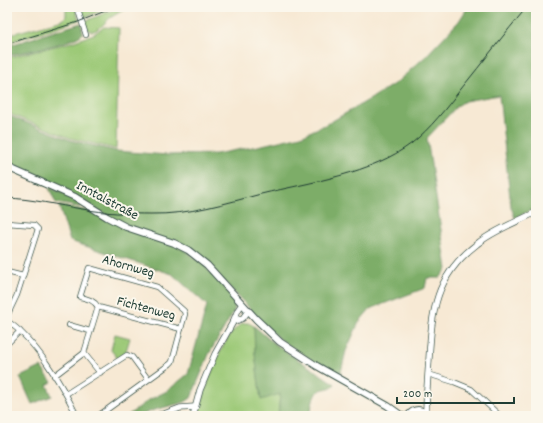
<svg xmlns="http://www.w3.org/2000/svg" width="543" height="423" font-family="Dekko,sans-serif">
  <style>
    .green { fill: #9cc977; stroke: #5e8356 }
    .forest { fill: #7dad68; stroke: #4e754e }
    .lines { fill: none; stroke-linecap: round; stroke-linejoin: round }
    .minor-casing { stroke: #3f574c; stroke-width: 6 }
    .tertiary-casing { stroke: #3f574c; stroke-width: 7 }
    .secondary-casing { stroke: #3f574c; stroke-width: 8 }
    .minor { stroke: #fff; stroke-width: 4.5 }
    .tertiary { stroke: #fff; stroke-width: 5.5 }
    .secondary { stroke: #fff; stroke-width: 6 }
    .rail { stroke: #1f3d34; stroke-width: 1 }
    .labels { text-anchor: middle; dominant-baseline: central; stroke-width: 4; stroke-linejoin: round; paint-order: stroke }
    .street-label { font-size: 14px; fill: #1f3d34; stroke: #fbf7ec }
  </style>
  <rect width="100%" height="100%" fill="#fbf7ec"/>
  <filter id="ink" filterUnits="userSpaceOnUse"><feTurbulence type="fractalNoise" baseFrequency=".025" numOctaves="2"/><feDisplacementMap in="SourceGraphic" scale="8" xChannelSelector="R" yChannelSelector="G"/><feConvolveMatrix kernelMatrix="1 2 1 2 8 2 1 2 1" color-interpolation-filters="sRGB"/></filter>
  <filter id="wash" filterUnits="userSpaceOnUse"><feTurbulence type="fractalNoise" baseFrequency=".012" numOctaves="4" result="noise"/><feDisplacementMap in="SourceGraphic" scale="16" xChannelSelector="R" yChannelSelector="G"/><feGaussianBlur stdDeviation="0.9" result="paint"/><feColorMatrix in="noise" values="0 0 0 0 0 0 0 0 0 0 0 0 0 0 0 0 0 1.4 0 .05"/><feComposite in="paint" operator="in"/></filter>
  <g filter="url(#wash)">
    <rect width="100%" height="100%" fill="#f7e9d4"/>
    <g class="green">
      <path d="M 66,7 L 75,7 L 79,20 L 7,43 L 7,35 L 63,20 L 66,16 Z"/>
      <path d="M 78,7 L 112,7 L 82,18 Z"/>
      <path d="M 120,7 L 130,7 C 123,10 116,14 110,18 C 101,26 91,41 83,22 Z"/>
      <path d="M 104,27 L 119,28 L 116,149 L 70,138 L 7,113 L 7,59 L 10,57 L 72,42 L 94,34 Z"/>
      <path d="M 243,323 L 248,323 L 254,326 L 255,354 L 261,399 L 280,393 L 278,416 L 198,416 C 204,392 221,334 243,323 Z"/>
      <path d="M 115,334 L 130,338 L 126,351 L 118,359 L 111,350 Z"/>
    </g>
    <g class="forest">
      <path d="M 468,7 L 536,7 L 536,208 L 515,218 L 511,207 L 499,95 L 465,101 L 457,106 L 427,138 L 447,269 L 440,278 L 427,278 L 425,288 L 370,309 L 359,322 L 346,351 L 341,372 L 330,372 L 281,340 L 267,327 L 202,258 L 129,226 L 7,165 L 7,115 L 70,140 L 116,151 L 167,155 L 216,154 L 258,146 L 301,136 L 329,123 L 372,98 L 397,82 L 426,56 L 459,21 Z"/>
      <path d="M 81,23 L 83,33 C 76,43 21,52 7,56 L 7,46 Z"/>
      <path d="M 49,188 L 80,202 L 80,207 L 56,203 Z"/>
      <path d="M 59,206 L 96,212 L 173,244 L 200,261 L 236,300 L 234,311 L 209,354 L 191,398 L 185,402 L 154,410 L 139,416 L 127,416 L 149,400 L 167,391 L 188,374 L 207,305 L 172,274 L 70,241 Z"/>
      <path d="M 254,326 L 276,345 L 335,384 C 331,389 326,388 321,390 C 312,393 311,408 311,416 L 278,416 L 280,394 L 261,400 L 255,354 Z"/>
      <path d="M 41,367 L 52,382 L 47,385 L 52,396 L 32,404 L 20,377 Z"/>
    </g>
  </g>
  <g filter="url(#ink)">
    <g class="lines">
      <g class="minor-casing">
        <g id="minor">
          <path d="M 77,7 L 86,35"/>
          <path d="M 7,223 L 34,225 L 38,229 L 17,295 L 7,316"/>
          <path d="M 7,272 L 23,276"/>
          <path d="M 98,307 L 181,329"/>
          <path d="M 7,321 C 36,340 62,385 77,416"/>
          <path d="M 69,325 L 90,331"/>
          <path d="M 7,344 L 20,331"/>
          <path d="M 84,353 L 100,373"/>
          <path d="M 428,374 L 454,382 L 471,389 L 500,416"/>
          <path d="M 54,376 L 84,353 L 98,307"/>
          <path d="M 66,394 L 127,355 L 132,357 L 148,379"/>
          <path d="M 98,416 L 170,364 L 172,362 L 185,314 L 184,311 L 157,287 L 89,268 L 80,297 C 88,299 94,300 98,307"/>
        </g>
      </g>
      <g class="tertiary-casing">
        <g id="tertiary">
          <path d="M 233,322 L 243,318 L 248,311"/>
          <path d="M 164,414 L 180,408 L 195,407"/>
          <path d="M 426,414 C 426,396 428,377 429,359 C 432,310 435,276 477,244 C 494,230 517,222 536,212"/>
          <path d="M 156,416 L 164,414 L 173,416"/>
          <path d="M 193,416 L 200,390 L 215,354 L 233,322 L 238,310 L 242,304"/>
        </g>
      </g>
      <g class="secondary-casing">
        <g id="secondary">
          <path d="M 7,167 L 75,197 L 107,217 L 126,227 L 174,243 L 188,250 L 207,265 L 256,319 L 280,342 L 317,366 L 388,406 L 402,416"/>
          <path d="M 408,416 C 414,408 422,408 428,416"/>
        </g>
      </g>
      <use href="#minor" class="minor"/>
      <use href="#tertiary" class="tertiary"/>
      <use href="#secondary" class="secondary"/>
      <g class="rail">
        <path d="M 7,44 L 78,22 L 115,7"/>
        <path d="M 7,198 C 33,199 57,205 82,209 C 105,213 128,214 151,214 C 188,215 226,203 261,194 C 311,182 371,174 412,143 C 431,128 446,108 461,89 C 483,62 504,34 527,7"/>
      </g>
    </g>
  </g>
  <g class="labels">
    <g class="street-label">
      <text transform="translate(107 201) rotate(28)">Inntalstraße</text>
      <text transform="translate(128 267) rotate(16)">Ahornweg</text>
      <text transform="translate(146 309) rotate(15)">Fichtenweg</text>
    </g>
  </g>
  <rect width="543" height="423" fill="none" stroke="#fbf7ec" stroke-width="24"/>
  <path d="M397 397v6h117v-6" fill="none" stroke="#1f3d34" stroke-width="2"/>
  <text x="403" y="397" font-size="12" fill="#1f3d34" stroke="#fbf7ec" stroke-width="3" paint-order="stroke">200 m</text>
</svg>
